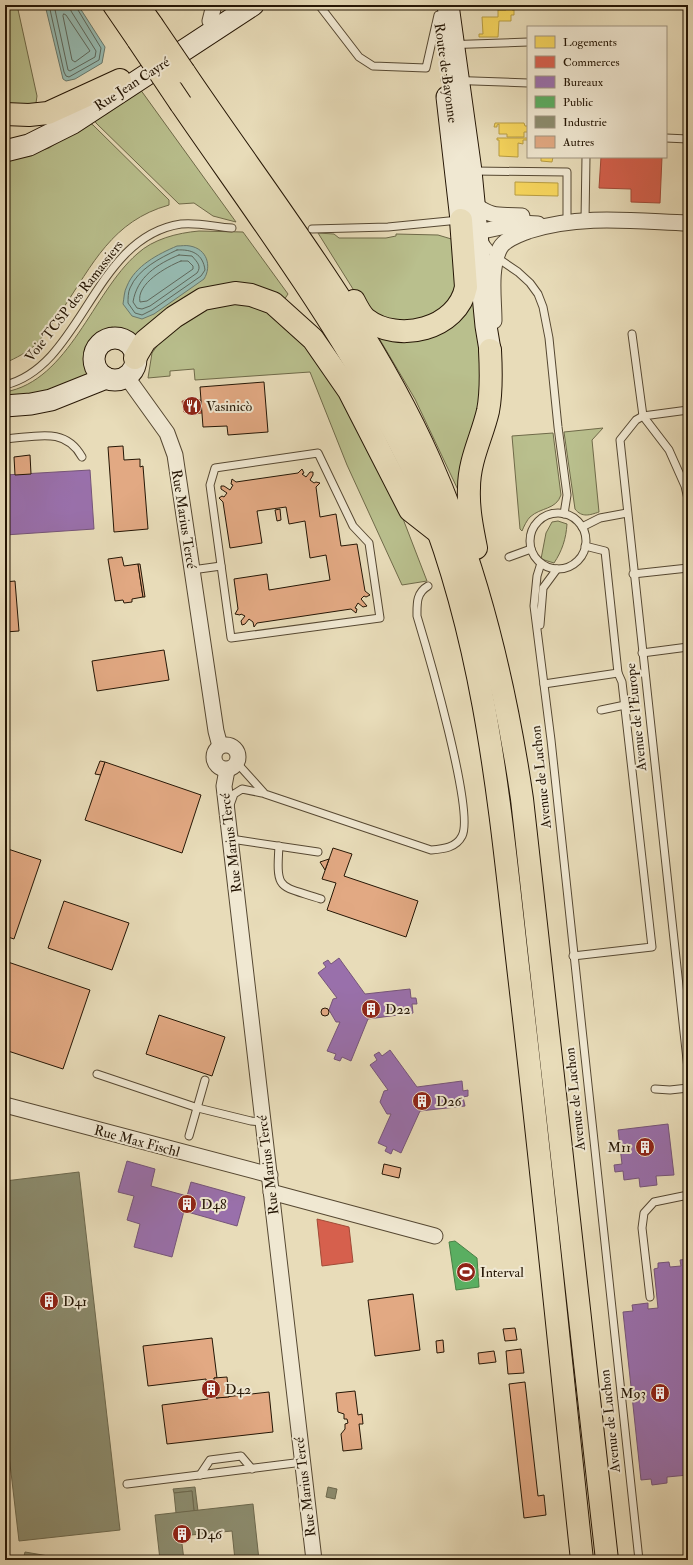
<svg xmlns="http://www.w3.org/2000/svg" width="693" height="1565" font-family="'IM FELL Double Pica',serif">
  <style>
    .green { fill: #b9bf8d; stroke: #6f6a49 }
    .water { fill: #97bbb2; stroke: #69796d }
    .homes { fill: #f6d55c; stroke: #b79c42 }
    .shops { fill: #d6604d; stroke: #a14a37 }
    .offices { fill: #9970ab; stroke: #765579 }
    .public { fill: #5aae61; stroke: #4a8045 }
    .industry { fill: #8c8c6e; stroke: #6d694e }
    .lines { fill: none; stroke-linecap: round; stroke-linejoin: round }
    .shore { stroke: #5e685c; stroke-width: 1 }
    .building { fill: #e2a983; stroke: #251605 }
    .lane-casing { stroke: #564832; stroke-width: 9 }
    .street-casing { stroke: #564832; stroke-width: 17 }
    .secondary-casing { stroke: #251605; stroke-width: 23 }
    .highway-casing { stroke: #251605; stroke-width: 24 }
    .lane { stroke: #f0e8d2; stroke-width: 7 }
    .street { stroke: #f0e8d2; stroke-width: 15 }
    .secondary { stroke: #f0e8d2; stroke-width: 21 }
    .highway { stroke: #e8dcb9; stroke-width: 22 }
    .highway-bridge-casing { stroke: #251605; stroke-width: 24; stroke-linecap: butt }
    .highway-bridge { stroke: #e8dcb9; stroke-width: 22 }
    .labels { text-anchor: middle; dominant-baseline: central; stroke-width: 4; stroke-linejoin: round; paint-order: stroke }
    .street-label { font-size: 14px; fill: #251605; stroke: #f0e8d2 }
    .poi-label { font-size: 14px; fill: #251605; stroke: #f0e8d2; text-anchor: start }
  </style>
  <rect width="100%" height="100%" fill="#e8dcb9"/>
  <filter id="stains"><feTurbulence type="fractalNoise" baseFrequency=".005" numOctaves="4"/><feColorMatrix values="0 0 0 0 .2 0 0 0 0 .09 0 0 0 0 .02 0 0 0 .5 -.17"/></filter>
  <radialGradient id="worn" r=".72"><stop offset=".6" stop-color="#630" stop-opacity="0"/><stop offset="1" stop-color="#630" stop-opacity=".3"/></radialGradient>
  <g class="green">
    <path d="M 5,5 L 17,5 L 37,96 L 36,103 L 31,110 L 5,102 Z"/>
    <path d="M 140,89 L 236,222 L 213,216 L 194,203 L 179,204 L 96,123 L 94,119 Z"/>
    <path d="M 88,122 L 93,125 L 169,200 L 169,205 C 112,221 93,264 62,310 C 54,321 46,334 36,344 C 28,352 16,358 5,363 L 5,162 L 49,148 Z"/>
    <path d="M 199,231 L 243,232 L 288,294 L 284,300 L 238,286 L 137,341 L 129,334 L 112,327 C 87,340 79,346 89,376 L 41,395 L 5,399 L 5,392 C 69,381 93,292 137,254 C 153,239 177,233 199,231 Z"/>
    <path d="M 318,233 L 334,234 L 339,238 L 386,238 L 396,236 L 396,234 L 438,235 L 458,241 L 461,280 L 447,306 L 413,324 L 381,319 L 358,297 Z"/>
    <path d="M 474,272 L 481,331 L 480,403 L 459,492 L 415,399 L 376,333 L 428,334 Z"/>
    <path d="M 246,303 L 271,314 L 298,338 L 318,361 L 340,395 L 400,511 L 427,581 L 402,585 L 347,465 L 310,372 L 195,380 L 194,369 L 170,371 L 170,376 L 148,378 L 152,353 L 157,346 L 155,342 C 176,328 198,309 224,305 C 231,303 238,304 246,303 Z"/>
    <path d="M 603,428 L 592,440 L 599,512 C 590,515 582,518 575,509 L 564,432 Z"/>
    <path d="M 553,433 L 561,495 C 556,510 541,507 530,517 C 527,520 524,526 522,531 L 520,529 L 512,436 Z"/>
    <path d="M 558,521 L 567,524 C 566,539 562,551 554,563 L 541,559 L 546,533 L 552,522 Z"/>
  </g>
  <g class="water">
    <path d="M 45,5 L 78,5 L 105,47 L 102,63 L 75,79 L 66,81 L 63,79 Z"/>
    <path d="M 177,246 C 181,246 186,245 190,246 C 207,249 212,266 204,279 L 154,314 L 142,319 L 132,316 L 123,304 C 124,299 124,291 127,286 C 135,266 158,254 177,246 Z"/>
  </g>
  <g class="homes">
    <path d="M 506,7 L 512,7 L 512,10 L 514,10 L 514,15 L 511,15 L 511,21 L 499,21 L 498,37 L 479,37 L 479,34 L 483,34 L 482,17 L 498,17 L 498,10 L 506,10 Z"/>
    <path d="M 495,123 L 524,123 L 525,126 L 528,126 L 528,132 L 524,132 L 524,137 L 507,137 L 507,134 L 499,134 L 499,124 L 497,125 L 497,127 L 494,127 Z"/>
    <path d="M 497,138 L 528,138 L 528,140 L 523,140 L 523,144 L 518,143 L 518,157 L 499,156 L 499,140 L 497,140 Z"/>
    <path d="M 541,157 L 553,157 L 552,162 L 541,161 Z"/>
    <path d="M 515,182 L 558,183 L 558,196 L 515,195 Z"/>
  </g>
  <g class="shops">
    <path d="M 601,157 L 662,157 L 660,203 L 631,202 L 631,189 L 599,188 Z"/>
    <path d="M 201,400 L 202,413 L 195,414 L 195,411 L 184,412 L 182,401 Z"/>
    <path d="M 317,1219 L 349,1227 L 353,1262 L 322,1266 Z"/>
  </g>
  <g class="offices">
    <path d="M 90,470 L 94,529 L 5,535 L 5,475 Z"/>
    <path d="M 339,958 L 365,994 L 410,989 L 411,998 L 416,998 L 417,1004 L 412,1004 L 413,1013 L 368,1019 L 351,1061 L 342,1057 L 340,1061 L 334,1059 L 336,1054 L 327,1051 L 340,1022 L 336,1022 L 329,1010 L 333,999 L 337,998 L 318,973 L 326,967 L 323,963 L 328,960 L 331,964 Z"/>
    <path d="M 390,1050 L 417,1087 L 462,1081 L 463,1091 L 468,1090 L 468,1096 L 463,1097 L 465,1106 L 420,1111 L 401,1153 L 393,1149 L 391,1154 L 385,1151 L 387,1147 L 378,1143 L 391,1114 L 387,1114 L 380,1102 L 384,1091 L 388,1090 L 370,1065 L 377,1060 L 374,1055 L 379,1052 L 382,1056 Z"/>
    <path d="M 668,1124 L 674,1175 L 656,1176 L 657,1185 L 640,1187 L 639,1178 L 624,1180 L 623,1171 L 615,1172 L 614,1165 L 622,1164 L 618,1130 Z"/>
    <path d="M 127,1161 L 155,1169 L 151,1186 L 187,1196 L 191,1182 L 245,1197 L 237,1226 L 184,1211 L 172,1257 L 134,1247 L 140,1224 L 127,1220 L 134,1196 L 118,1192 Z"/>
    <path d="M 688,1259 L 688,1475 L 667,1477 L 667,1483 L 652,1485 L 651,1479 L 641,1480 L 623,1312 L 633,1311 L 632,1305 L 648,1303 L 648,1309 L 658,1308 L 654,1269 L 658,1268 L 658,1263 L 669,1262 L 670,1267 L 681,1266 L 680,1260 Z"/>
  </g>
  <path class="public" d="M 455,1241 L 477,1258 L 479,1287 L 456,1290 L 449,1242 Z"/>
  <g class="industry">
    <path d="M 79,1172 L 120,1530 L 19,1541 L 5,1421 L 5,1181 Z"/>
    <path d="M 195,1487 L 198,1511 L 194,1511 L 192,1491 L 174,1493 L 173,1489 Z"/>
    <path d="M 328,1487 L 337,1489 L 335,1499 L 326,1497 Z"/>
    <path d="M 192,1491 L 194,1511 L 176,1513 L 174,1493 Z"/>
    <path d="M 253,1504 L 259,1560 L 235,1560 L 232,1531 L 181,1536 L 184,1560 L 160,1560 L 155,1515 Z"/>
    <path d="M 25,1552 L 72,1560 L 23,1560 Z"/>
  </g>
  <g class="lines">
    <g class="shore">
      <path d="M 49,5 L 64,72 L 66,76 L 69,77 L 99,60 L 101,48 L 75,5"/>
      <path d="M 54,5 L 68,70 L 70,71 L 95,57 L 96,51 L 71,11 L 70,5"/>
      <path d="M 64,14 L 66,15 L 90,51 L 75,62 L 72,60 L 63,16 Z"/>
      <path d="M 177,250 C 192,249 203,254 205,270 L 201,276 L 152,310 L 142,315 L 135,313 L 128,303 C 128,299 128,292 130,288 C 138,269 160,258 177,250 Z"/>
      <path d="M 179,255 L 192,256 C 197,262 202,266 197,273 L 150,306 L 142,309 L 137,308 L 133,302 C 137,277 157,264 179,255 Z"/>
      <path d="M 181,261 L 188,261 L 193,266 L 193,269 L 147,301 L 140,302 C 136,284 166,267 181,261 Z"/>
    </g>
  </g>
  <g class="building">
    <path d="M 264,382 L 268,432 L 228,435 L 227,426 L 203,427 L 200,387 Z"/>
    <path d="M 123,446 L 124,460 L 140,459 L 140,467 L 143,466 L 148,529 L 114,532 L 108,447 Z"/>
    <path d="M 30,455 L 31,474 L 15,475 L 14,457 Z"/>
    <path d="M 302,469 L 304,473 L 302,474 L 306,477 L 310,472 L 313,472 L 313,475 L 310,480 L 314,483 L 316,482 L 320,483 L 316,487 L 320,517 L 336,514 L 341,546 L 357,544 L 365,591 L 370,595 L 366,597 L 364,596 L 361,599 L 367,606 L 363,607 L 358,603 L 355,608 L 357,609 L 356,613 L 351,609 L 257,623 L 254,627 L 253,622 L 249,619 L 245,624 L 242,625 L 241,621 L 245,616 L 241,614 L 240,615 L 235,614 L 238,609 L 234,579 L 267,574 L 269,590 L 330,580 L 326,555 L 310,558 L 305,521 L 289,524 L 286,507 L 257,511 L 262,543 L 230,548 L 223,502 L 219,498 L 222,496 L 224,497 L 227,493 L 221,489 L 221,486 L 224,486 L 230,490 L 233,485 L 231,484 L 232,479 L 236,482 L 298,473 Z"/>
    <path d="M 280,509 L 281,520 L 277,521 L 275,510 Z"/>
    <path d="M 122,557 L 124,566 L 138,564 L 143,597 L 132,599 L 132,602 L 124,603 L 123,600 L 115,601 L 108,559 Z"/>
    <path d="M 138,564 L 140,564 L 145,597 L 143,597 Z"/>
    <path d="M 15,581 L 19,631 L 5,632 L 5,582 Z"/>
    <path d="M 164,650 L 169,680 L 97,691 L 92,661 Z"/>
    <path d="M 100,761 L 105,762 L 101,775 L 95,774 Z"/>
    <path d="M 105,762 L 201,795 L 182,853 L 85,820 Z"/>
    <path d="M 5,848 L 41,860 L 14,939 L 5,936 Z"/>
    <path d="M 333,848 L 352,854 L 344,876 L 418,901 L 406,937 L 327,910 L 336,883 L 322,879 Z"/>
    <path d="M 329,859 L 325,870 L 320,862 Z"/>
    <path d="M 64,901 L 129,923 L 112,970 L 48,948 Z"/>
    <path d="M 5,961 L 90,990 L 63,1069 L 5,1050 Z"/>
    <circle cx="325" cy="1012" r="4"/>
    <path d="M 159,1015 L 225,1037 L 212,1076 L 146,1054 Z"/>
    <path d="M 384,1164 L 401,1168 L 399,1178 L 382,1174 Z"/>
    <path d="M 413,1294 L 420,1350 L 375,1356 L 368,1300 Z"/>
    <path d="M 515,1328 L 517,1340 L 505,1341 L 503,1329 Z"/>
    <path d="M 212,1338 L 217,1378 L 214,1378 L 216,1398 L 269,1392 L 273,1432 L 167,1444 L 162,1405 L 208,1399 L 206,1379 L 148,1386 L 143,1346 Z"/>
    <path d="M 443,1340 L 444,1352 L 437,1353 L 436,1341 Z"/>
    <path d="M 521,1349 L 524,1373 L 508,1374 L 506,1351 Z"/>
    <path d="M 494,1351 L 496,1362 L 479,1364 L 478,1353 Z"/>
    <path d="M 227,1377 L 229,1397 L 216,1398 L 214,1378 Z"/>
    <path d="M 525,1382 L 538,1496 L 544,1495 L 546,1515 L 524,1518 L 509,1384 Z"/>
    <path d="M 355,1391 L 358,1415 L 362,1414 L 363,1424 L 359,1424 L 362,1449 L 343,1451 L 341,1434 L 345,1429 L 345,1424 L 348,1423 L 347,1419 L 344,1419 L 344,1414 L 338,1412 L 336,1393 Z"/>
  </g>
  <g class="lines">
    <g class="lane-casing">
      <g id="lane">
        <path d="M 319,5 L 359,57 L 373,66 L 426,68 L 438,15"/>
        <path d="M 442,45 L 528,42"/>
        <path d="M 445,80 L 528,83"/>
        <path d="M 666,138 L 688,139"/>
        <path d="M 474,171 L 567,172 L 567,222"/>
        <path d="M 585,220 L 586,157"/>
        <path d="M 312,229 L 388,227 L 459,220"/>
        <path d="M 483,240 L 496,257 L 518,272 L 530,283 L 538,294 L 543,307 L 549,338 L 558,427 L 567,495 L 564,514"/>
        <path d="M 632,334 L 643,416 L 669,450 L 685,486 L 688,499"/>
        <path d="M 5,385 C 83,366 93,237 181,224 C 198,222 215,227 232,228"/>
        <path d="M 688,410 L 643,416 L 636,420 L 620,440 L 688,1069"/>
        <path d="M 5,439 C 36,437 65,426 82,457"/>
        <path d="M 318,453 L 353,526 L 369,543 L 380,618 L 231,638 L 210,485 L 215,468 Z"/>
        <circle cx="558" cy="541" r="28"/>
        <path d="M 582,527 L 600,518 L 627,513"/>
        <path d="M 509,557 L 531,549"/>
        <path d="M 541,563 L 537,576 L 534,606 L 551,740 L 639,1560"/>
        <path d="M 192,570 L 221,566"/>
        <path d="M 633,574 L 688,568"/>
        <path d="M 540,625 L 543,588 L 557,569"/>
        <path d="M 642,653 L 688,647"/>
        <path d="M 544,684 L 618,673 L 605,551 L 585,546"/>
        <path d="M 601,710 L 625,705"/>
        <path d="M 237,763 L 265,794 L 431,850 C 443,849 456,848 462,836 C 475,812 427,649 417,616 C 417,604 416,593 428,586"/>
        <path d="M 230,805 L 234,794 L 242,789 L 262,793"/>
        <path d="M 231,839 L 318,852"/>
        <path d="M 279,846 C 276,892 279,885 321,899"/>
        <path d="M 573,956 L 652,947 L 622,682 L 618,673"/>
        <path d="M 97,1074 L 198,1108 L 251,1121 L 263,1122"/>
        <path d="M 655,1089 L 670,1090 L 688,1088"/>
        <path d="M 189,1136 L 205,1080"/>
        <path d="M 650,1297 L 642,1228 L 644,1213 L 654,1202 L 688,1195"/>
        <path d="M 200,1475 L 210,1460 L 241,1456 L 252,1469"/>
        <path d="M 127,1484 L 303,1462"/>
      </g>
    </g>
    <g class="street-casing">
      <g id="street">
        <path d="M 210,21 L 214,5"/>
        <path d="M 475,205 C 495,219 499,214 522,216"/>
        <path d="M 472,223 L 478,232 L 520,223 L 538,224"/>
        <path d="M 494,321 C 494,299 489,269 500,248 C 505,239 518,235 528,231 C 580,214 634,221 688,223"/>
        <path d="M 126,376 L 167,433 L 175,455 L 216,731 L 220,746"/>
        <circle cx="226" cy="757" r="12"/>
        <path d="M 227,770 L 224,786 L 314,1560"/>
        <path d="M 5,1105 L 270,1175"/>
        <path d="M 271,1192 L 435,1236"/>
      </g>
    </g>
    <g class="secondary-casing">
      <g id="secondary">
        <path d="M 448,5 L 471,171 L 486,326 L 490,350"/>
        <path d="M 447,97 L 461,220"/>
        <path d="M 5,151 L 29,145 L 73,123 L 253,5"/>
        <circle cx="115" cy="359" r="21"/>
        <path d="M 5,406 L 31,404 L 51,400 L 106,378"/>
      </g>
    </g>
    <g class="highway-casing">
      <g id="highway">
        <path d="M 114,5 L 138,40"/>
        <path d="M 138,5 L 152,25"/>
        <path d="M 184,72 C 269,198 369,323 430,461 C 478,569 505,683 522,799 L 607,1560"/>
        <path d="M 181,104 C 247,200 317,294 374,395 C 391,426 409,458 423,491 C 487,647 500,810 519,975 C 542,1170 561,1365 582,1560"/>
        <path d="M 5,114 L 29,115 L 48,113 L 120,80"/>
        <path d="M 354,301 C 357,307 361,315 366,319 C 398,344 458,329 466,287 L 461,220"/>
        <path d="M 135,358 L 145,341 L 174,317 L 203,299 L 235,293 L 251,295 L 273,303 L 313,339 L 349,391 L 410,510 L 438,532"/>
        <path d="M 476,548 C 472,528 468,508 469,488 C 469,460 482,437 488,411 C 492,391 491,369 490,350"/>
      </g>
    </g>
    <use href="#lane" class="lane"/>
    <use href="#street" class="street"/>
    <use href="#secondary" class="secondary"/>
    <use href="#highway" class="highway"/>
    <g class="highway-bridge-casing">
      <g id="highway-bridge">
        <path d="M 152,25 L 184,72"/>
        <path d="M 138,40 L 181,104"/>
      </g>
    </g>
    <use href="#highway-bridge" class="highway-bridge"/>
  </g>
  <defs>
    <g id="restaurant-disc" transform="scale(1)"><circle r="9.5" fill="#8f2418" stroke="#f0e8d2"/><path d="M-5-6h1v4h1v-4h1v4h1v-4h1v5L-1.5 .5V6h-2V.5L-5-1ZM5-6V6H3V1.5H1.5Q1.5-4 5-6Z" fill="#fff"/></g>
    <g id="building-disc" transform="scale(1)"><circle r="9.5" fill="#8f2418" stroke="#f0e8d2"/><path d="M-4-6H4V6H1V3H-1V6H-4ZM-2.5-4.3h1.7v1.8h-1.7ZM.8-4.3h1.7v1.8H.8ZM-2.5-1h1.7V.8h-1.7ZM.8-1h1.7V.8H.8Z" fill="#fff"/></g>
    <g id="stadium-disc" transform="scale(1)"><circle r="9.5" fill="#8f2418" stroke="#f0e8d2"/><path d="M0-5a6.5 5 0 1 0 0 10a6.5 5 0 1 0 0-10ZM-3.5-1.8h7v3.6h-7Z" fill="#fff"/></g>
  </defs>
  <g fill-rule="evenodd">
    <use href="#restaurant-disc" x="192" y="406"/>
    <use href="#building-disc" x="371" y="1009"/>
    <use href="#building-disc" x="422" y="1101"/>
    <use href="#building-disc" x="645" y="1147"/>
    <use href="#building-disc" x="187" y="1204"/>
    <use href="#stadium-disc" x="466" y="1272"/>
    <use href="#building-disc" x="49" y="1301"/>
    <use href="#building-disc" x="211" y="1389"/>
    <use href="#building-disc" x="660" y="1393"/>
    <use href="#building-disc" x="182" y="1534"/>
  </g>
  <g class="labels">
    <g class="street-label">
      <text transform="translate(446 73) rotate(82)">Route de Bayonne</text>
      <text transform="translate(132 84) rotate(-33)">Rue Jean Cayré</text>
      <text transform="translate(74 301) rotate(-52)">Voie TCSP des Ramassiers</text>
      <text transform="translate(184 519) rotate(81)">Rue Marius Tercé</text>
      <text transform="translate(636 717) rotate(-96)">Avenue de l'Europe</text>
      <text transform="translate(541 777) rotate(-96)">Avenue de Luchon</text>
      <text transform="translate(231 843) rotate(-97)">Rue Marius Tercé</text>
      <text transform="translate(575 1099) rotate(-96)">Avenue de Luchon</text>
      <text transform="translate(137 1141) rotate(15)">Rue Max Fischl</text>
      <text transform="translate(268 1165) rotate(-97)">Rue Marius Tercé</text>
      <text transform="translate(610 1421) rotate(-96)">Avenue de Luchon</text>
      <text transform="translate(305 1487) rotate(-97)">Rue Marius Tercé</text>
    </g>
    <g class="poi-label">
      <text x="206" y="406">Vasinicò</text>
      <text x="385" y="1009">D22</text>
      <text x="436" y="1101">D26</text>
      <text x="631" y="1147" text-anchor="end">M11</text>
      <text x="201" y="1204">D48</text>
      <text x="480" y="1272">Interval</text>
      <text x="63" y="1301">D41</text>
      <text x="225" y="1389">D42</text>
      <text x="646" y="1393" text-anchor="end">M93</text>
      <text x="196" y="1534">D46</text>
    </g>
  </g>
  <rect width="693" height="1565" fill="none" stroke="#e8dcb9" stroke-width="20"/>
  <rect x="6" y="6" width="681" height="1553" fill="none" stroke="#251605" stroke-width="2"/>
  <rect x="10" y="10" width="673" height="1545" fill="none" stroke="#251605"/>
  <rect x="527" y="26" width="140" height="132" fill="#f0e8d2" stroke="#9f9480"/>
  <rect x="535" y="36" width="20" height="12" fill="#f6d55c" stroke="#9f9480"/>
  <text x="563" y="46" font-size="12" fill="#251605">Logements</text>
  <rect x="535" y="56" width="20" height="12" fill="#d6604d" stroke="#9f9480"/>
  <text x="563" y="66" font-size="12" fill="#251605">Commerces</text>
  <rect x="535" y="76" width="20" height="12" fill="#9970ab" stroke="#9f9480"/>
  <text x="563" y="86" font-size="12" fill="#251605">Bureaux</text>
  <rect x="535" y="96" width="20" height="12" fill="#5aae61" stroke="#9f9480"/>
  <text x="563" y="106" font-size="12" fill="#251605">Public</text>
  <rect x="535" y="116" width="20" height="12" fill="#8c8c6e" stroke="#9f9480"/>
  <text x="563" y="126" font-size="12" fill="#251605">Industrie</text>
  <rect x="535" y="136" width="20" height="12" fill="#e2a983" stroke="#9f9480"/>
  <text x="563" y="146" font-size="12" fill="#251605">Autres</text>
  <rect width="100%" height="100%" filter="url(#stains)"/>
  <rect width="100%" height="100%" fill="url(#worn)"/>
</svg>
